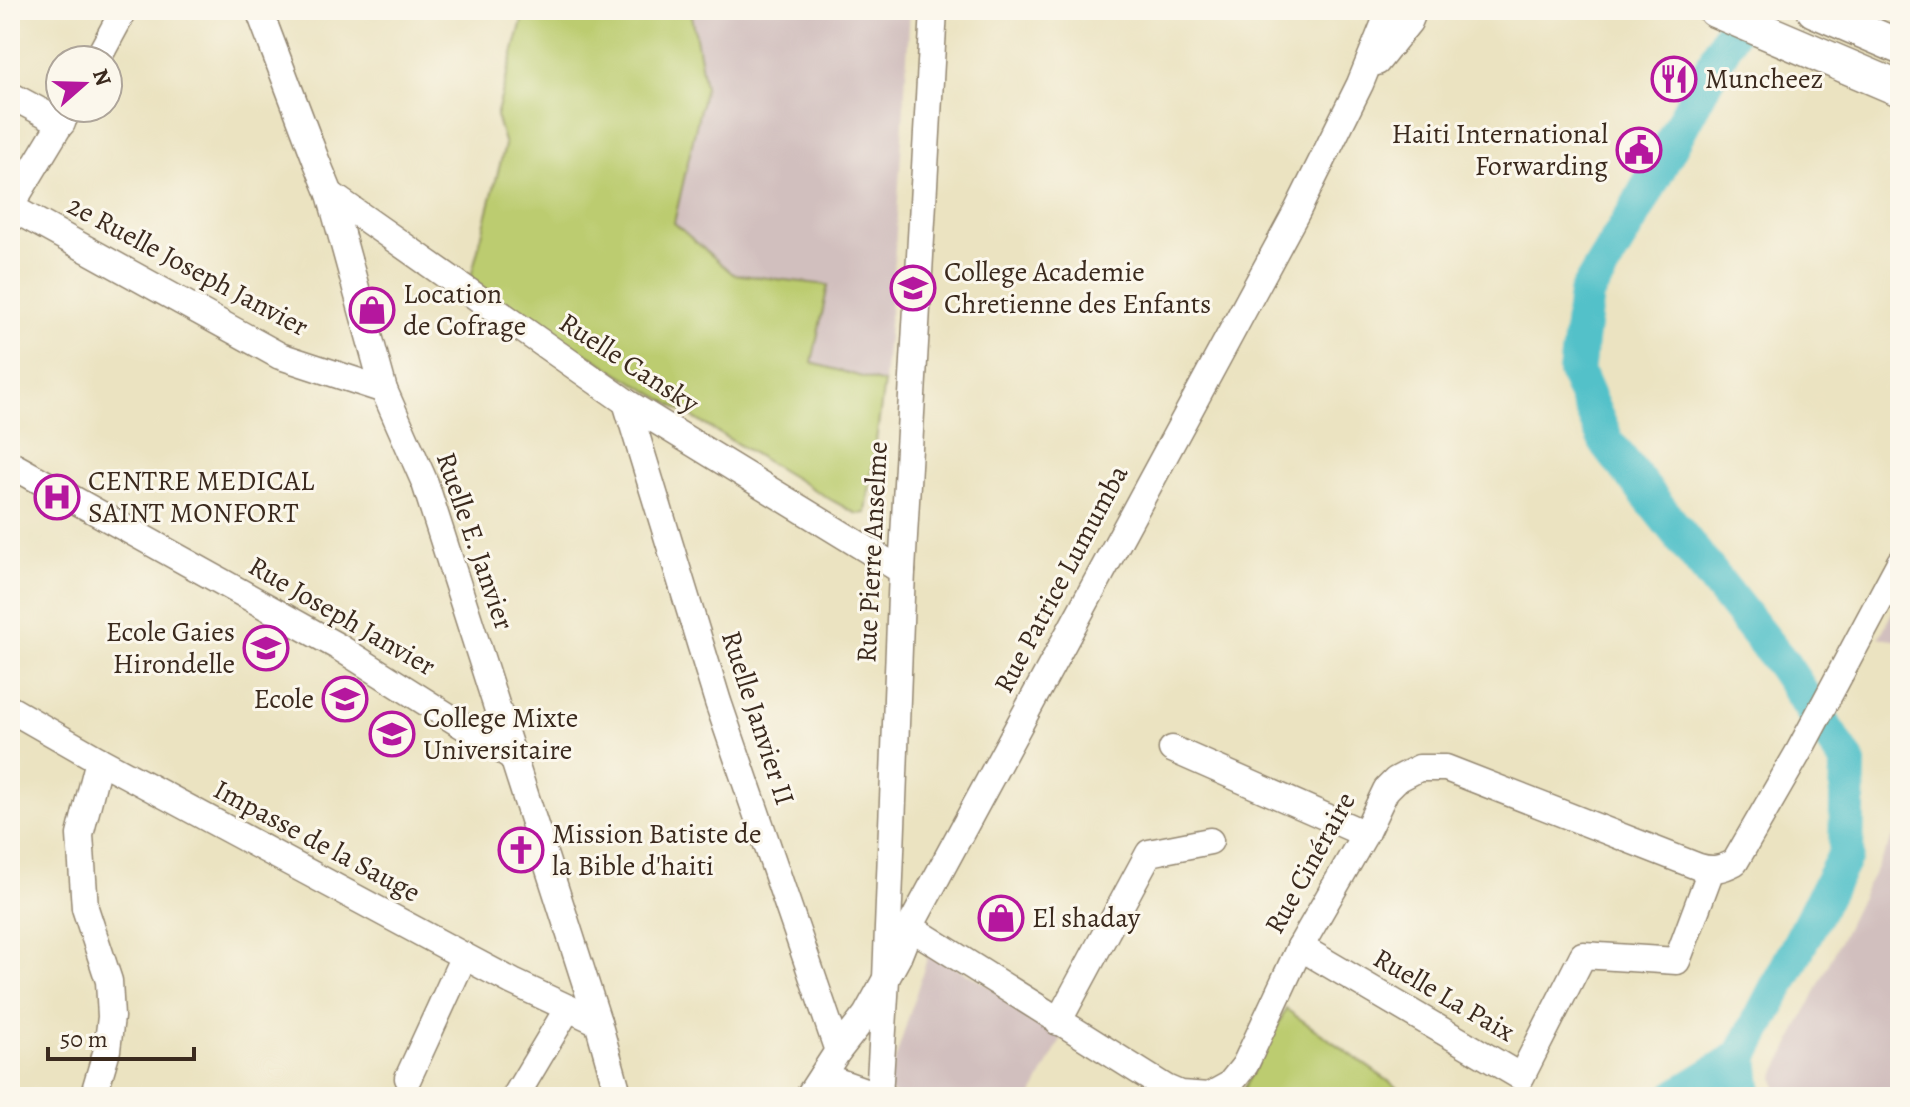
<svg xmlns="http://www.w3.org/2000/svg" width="1910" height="1107" font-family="Alegreya,serif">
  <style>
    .industrial { fill: #d1bfbe }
    .green { fill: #bccc6f; stroke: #7c7b46; stroke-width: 2 }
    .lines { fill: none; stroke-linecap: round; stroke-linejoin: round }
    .river { stroke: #53c1c9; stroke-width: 36 }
    .minor-casing { stroke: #938670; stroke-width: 29 }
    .major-casing { stroke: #938670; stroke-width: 37 }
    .minor { stroke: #fff; stroke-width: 26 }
    .major { stroke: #fff; stroke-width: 34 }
    .labels { text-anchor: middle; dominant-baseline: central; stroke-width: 6; stroke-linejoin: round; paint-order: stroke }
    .poi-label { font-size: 28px; fill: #3b2a1e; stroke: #fbf7ec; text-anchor: start }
    .street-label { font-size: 28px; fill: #3b2a1e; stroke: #fbf7ec }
  </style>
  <rect width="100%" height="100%" fill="#fbf7ec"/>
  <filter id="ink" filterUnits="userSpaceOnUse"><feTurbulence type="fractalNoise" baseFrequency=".0125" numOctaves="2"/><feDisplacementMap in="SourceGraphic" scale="16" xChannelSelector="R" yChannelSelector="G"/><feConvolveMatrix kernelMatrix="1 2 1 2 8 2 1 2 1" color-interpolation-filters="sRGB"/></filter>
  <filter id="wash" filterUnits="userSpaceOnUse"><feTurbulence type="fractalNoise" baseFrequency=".006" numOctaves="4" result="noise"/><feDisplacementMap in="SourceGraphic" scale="32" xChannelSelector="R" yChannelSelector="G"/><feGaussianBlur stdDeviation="1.8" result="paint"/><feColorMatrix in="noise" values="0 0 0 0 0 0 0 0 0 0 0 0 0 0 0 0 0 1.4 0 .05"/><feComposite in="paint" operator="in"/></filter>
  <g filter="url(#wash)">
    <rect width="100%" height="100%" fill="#ebe3c1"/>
    <g class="industrial">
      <path d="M 691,10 L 910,10 L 894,264 L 884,383 L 812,363 L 828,285 L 733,274 L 674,223 L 705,87 Z"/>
      <path d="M 1900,597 L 1900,641 L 1879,638 Z"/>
      <path d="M 1900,825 L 1900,1097 L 1778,1097 L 1774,1077 L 1864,891 Z"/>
      <path d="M 929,952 L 1066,1030 L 1031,1097 L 900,1097 L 886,1089 Z"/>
    </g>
    <g class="green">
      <path d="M 525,10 L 691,10 L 705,87 L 674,223 L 733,274 L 828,285 L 812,363 L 884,383 L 866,513 L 857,514 L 833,501 L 469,284 L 505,145 L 496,116 Z"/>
      <path d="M 1286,1009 L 1411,1097 L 1239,1097 Z"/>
    </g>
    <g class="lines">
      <g class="river">
        <path d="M 1743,10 L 1637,208 L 1586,294 L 1576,372 L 1607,443 L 1783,665 L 1848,763 L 1846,854 L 1741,1057 L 1745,1097"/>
        <path d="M 1676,1097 L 1741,1057"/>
      </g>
    </g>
  </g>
  <g filter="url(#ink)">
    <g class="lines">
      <g class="minor-casing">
        <g id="minor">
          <path d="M 259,10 L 316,160 L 330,194 L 384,390 L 425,483 L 598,1022 L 619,1097"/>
          <path d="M 97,60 L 124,10"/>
          <path d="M 1377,62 L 1409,22 L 1414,10"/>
          <path d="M 10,95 L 62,123"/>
          <path d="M 330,194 L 626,402 L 902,571"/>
          <path d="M 10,207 L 280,356 L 384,390"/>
          <path d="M 10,207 L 70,108"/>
          <path d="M 626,402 L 718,702 L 838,1051"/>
          <path d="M 10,464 L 337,646 L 514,758"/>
          <path d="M 10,709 L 99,760 L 464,956 L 513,982 L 598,1022"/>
          <path d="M 1172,749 L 1365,834"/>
          <path d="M 910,927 L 1166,1088 L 1180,1094 L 1209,1096 L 1229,1085 L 1245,1065 L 1300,947 L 1365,834 L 1386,790 L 1396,780 L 1419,768 L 1446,768 L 1699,867 C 1713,871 1722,869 1735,862 L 1798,753 L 1900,562"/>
          <path d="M 1300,947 L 1521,1077 L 1583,955 L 1677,961 L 1711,870"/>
          <path d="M 1058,1022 L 1149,853 L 1210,841"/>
          <path d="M 822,1076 L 879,1096"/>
          <path d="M 408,1078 L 464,956"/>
          <path d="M 93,1097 L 107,1050 L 111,1017 L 109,981 L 85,908 L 80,835 L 99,760"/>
          <path d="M 515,1097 L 568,1008"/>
          <path d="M 808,1097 L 838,1051 L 866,1015 L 898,957 L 910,927 L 1297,211 L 1360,84 L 1390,10"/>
          <path d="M 879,1097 L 886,979 L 902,571 L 934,10"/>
        </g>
      </g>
      <g class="major-casing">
        <g id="major">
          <path d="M 1715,10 L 1900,89"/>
          <path d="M 1814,10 L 1900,47"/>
        </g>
      </g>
      <use href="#minor" class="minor"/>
      <use href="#major" class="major"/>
    </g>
  </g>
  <defs>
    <g id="restaurant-ring" transform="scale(2.3)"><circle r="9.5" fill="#fbf7ec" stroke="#b5179e" stroke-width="1.5"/><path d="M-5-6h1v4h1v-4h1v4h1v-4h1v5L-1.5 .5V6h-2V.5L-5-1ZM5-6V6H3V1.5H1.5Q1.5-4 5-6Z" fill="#b5179e"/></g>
    <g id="civic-ring" transform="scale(2.3)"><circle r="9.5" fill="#fbf7ec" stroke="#b5179e" stroke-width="1.5"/><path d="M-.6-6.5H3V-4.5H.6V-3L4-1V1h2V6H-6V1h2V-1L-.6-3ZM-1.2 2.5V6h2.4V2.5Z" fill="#b5179e"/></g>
    <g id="school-ring" transform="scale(2.3)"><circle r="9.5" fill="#fbf7ec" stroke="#b5179e" stroke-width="1.5"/><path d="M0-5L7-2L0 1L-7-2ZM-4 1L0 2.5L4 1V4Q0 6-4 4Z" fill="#b5179e"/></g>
    <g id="shop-ring" transform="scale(2.3)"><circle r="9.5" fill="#fbf7ec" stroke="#b5179e" stroke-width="1.5"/><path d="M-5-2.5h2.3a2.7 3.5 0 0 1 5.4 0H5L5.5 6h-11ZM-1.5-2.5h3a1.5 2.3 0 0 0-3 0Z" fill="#b5179e"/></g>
    <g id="hospital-ring" transform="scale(2.3)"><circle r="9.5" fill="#fbf7ec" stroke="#b5179e" stroke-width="1.5"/><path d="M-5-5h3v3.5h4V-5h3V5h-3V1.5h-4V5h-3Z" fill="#b5179e"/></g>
    <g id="church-ring" transform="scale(2.3)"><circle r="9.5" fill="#fbf7ec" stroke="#b5179e" stroke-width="1.5"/><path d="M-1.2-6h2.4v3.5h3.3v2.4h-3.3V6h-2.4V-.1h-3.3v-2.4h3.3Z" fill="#b5179e"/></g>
  </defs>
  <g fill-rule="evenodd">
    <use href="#restaurant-ring" x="1674" y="79"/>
    <use href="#civic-ring" x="1639" y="150"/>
    <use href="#school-ring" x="913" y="288"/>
    <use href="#shop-ring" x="372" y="310"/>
    <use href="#hospital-ring" x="57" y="497"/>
    <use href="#school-ring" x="266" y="648"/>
    <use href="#school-ring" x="345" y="699"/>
    <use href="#school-ring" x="392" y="734"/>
    <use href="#church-ring" x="521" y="850"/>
    <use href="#shop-ring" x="1001" y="918"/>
  </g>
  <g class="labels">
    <g class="poi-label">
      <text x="1705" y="79">Muncheez</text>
      <text x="1608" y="134" text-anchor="end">Haiti International<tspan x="1608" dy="32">Forwarding</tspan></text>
      <text x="944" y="272">College Academie<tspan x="944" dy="32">Chretienne des Enfants</tspan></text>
      <text x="403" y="294">Location<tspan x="403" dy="32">de Cofrage</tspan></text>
      <text x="88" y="481">CENTRE MEDICAL<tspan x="88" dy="32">SAINT MONFORT</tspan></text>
      <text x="235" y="632" text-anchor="end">Ecole Gaies<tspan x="235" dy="32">Hirondelle</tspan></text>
      <text x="314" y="699" text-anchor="end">Ecole</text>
      <text x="423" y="718">College Mixte<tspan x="423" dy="32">Universitaire</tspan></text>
      <text x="552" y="834">Mission Batiste de<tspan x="552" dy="32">la Bible d'haiti</tspan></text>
      <text x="1032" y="918">El shaday</text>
    </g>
    <g class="street-label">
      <text transform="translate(188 266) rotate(28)">2e Ruelle Joseph Janvier</text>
      <text transform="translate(629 363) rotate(33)">Ruelle Cansky</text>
      <text transform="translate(475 541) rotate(71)">Ruelle E. Janvier</text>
      <text transform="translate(872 552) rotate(-87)">Rue Pierre Anselme</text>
      <text transform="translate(1061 579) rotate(-62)">Rue Patrice Lumumba</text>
      <text transform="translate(342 616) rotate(30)">Rue Joseph Janvier</text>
      <text transform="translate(758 718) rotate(72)">Ruelle Janvier II</text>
      <text transform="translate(317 841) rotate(28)">Impasse de la Sauge</text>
      <text transform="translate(1310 863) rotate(-61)">Rue Cinéraire</text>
      <text transform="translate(1444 995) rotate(30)">Ruelle La Paix</text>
    </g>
  </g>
  <rect width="1910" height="1107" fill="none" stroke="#fbf7ec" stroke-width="40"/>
  <g transform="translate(84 84) rotate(70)"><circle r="38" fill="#fbf7ec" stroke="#aea59a" stroke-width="2"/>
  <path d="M0-6L14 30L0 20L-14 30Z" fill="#b5179e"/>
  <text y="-12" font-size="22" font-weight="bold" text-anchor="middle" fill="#3b2a1e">N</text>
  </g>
  <path d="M48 1047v12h146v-12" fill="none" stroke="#3b2a1e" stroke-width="4"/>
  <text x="60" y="1047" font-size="24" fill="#3b2a1e" stroke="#fbf7ec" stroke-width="6" paint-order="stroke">50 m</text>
</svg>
